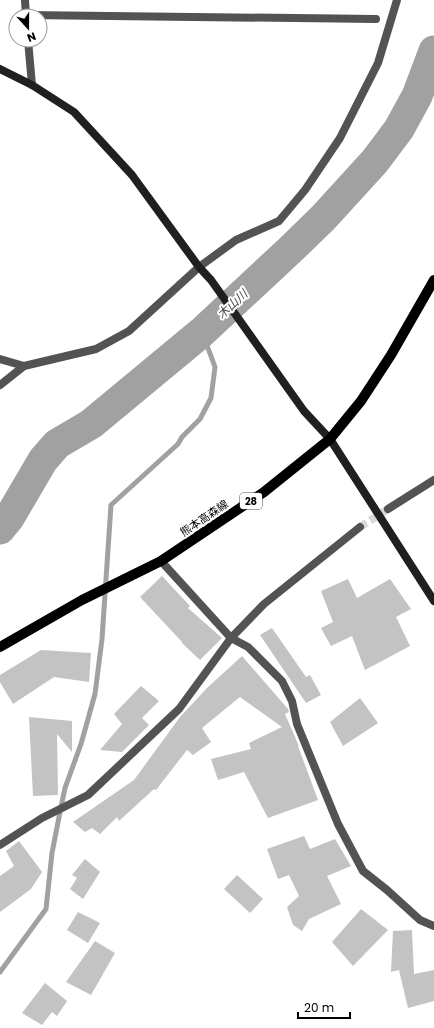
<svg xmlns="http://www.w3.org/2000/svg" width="434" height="1028" font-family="Poppins,'Noto Sans JP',sans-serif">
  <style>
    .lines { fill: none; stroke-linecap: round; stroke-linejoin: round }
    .stream { stroke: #a1a1a1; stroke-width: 5 }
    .river { stroke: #a1a1a1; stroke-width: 31 }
    .building { fill: #c3c3c3 }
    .street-tunnel { stroke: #d9d9d9; stroke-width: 8; stroke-dasharray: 8 4; stroke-linecap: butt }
    .street { stroke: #535353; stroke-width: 8 }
    .secondary { stroke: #202020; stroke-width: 8 }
    .primary { stroke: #000; stroke-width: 10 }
    .labels { text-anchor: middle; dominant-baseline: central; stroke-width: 4; stroke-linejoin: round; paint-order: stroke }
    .shield { fill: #fff; stroke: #4c4c4c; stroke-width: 1 }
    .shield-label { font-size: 10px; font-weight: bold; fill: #000 }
    .street-label { font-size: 11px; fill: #000; stroke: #fff }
    .water-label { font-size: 12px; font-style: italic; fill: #424242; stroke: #fff }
  </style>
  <rect width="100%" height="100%" fill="#fff"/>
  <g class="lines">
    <path class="stream" d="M 0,972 L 46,909 L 52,853 L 60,812 L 65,788 L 81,744 L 95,694 L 102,639 L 111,505 L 178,444 L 182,437 L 200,419 L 211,398 L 215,367 L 202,332"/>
    <path class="river" d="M 0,529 L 9,518 L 43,460 L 57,444 L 91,424 L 202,332 L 290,250 L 323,218 L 375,161 L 399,129 L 417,96 L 434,51"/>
  </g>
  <g class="building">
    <path d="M 162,576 L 190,606 L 188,608 L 222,638 L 200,660 L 182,643 L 182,642 L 140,597 Z"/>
    <path d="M 348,579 L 357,598 L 390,579 L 411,609 L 396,617 L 410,646 L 365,670 L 352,636 L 331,646 L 321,628 L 333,622 L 321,591 Z"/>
    <path d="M 272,628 L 306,677 L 310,675 L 321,695 L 306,703 L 260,635 Z"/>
    <path d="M 41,650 L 91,653 L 89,682 L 54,677 L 13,704 L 0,682 L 0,675 Z"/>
    <path d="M 242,656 L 288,709 L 289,712 L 285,714 L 299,746 L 298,746 L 318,800 L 268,818 L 244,772 L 218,780 L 211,759 L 251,749 L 249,743 L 282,727 L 240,697 L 202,728 L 211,742 L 193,755 L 187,750 L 156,790 L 154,789 L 119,821 L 117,817 L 100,834 L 92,828 L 85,832 L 73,822 L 134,780 L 180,717 L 207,688 Z"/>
    <path d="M 141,686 L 159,701 L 142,718 L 149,725 L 122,752 L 100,750 L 122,724 L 114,714 Z"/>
    <path d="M 360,698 L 378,723 L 343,746 L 330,722 Z"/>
    <path d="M 29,717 L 72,721 L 72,752 L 57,734 L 58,795 L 33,796 Z"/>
    <path d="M 304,836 L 310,849 L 335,839 L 351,866 L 327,876 L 341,904 L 309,919 L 302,931 L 293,925 L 287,907 L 299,896 L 289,875 L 278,879 L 267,849 Z"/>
    <path d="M 19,841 L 42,872 L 31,889 L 0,912 L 0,876 L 14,866 L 6,851 Z"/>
    <path d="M 85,859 L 100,872 L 83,899 L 70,889 L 77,878 L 72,875 Z"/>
    <path d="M 237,875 L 263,899 L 250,913 L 224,889 Z"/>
    <path d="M 361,909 L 388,930 L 353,966 L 332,942 Z"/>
    <path d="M 78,912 L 100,923 L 88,943 L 67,930 Z"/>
    <path d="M 412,930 L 414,974 L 434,970 L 434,1001 L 408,1008 L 399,970 L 391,972 L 393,931 Z"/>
    <path d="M 95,941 L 115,953 L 91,995 L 66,982 Z"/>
    <path d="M 45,983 L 67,1001 L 57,1016 L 52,1012 L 42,1025 L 22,1013 Z"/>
  </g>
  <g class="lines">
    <path class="street-tunnel" d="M 360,527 L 388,509"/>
    <g class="street">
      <path d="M 25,0 L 26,16"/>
      <path d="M 25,15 L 376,19"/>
      <path d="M 28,40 L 32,85"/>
      <path d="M 0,359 L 24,366"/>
      <path d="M 0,385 L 24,366 L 96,349 L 129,331 L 199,267 L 236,240 L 279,221 L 305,190 L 340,138 L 378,63 L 397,0"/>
      <path d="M 388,509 L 434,480"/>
      <path d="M 161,561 L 231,638 L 248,647 L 282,681 L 292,701 L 297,724 L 338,824 L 363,871 L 387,890 L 420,920 L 434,926"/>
      <path d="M 0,845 L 42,818 L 88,795 L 179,709 L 231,638 L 264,604 L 360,527"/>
    </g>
    <path class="secondary" d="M 0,69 L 32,85 L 74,112 L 132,175 L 199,267 L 211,280 L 304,411 L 330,439 L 434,601"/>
    <path class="primary" d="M 0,647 L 82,600 L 161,561 L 264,492 L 330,439 L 361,401 L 391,355 L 434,280"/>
  </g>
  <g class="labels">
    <rect class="shield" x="240" y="493" width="22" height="16" rx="3"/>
    <g class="shield-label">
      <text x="251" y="501">28</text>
    </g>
    <g class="street-label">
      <text transform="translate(204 518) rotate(-34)">熊本高森線</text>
    </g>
    <g class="water-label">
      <text transform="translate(232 304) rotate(-43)">木山川</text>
    </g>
  </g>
  <g transform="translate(28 28) rotate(159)"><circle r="19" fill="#ffffff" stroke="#999999"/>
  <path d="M0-3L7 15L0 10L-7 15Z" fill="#000000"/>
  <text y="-6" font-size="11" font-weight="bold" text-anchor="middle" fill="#000000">N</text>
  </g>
  <path d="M298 1012v6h52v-6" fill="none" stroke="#000000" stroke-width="2"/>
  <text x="304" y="1012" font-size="12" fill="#000000" stroke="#ffffff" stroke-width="3" paint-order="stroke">20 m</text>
</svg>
